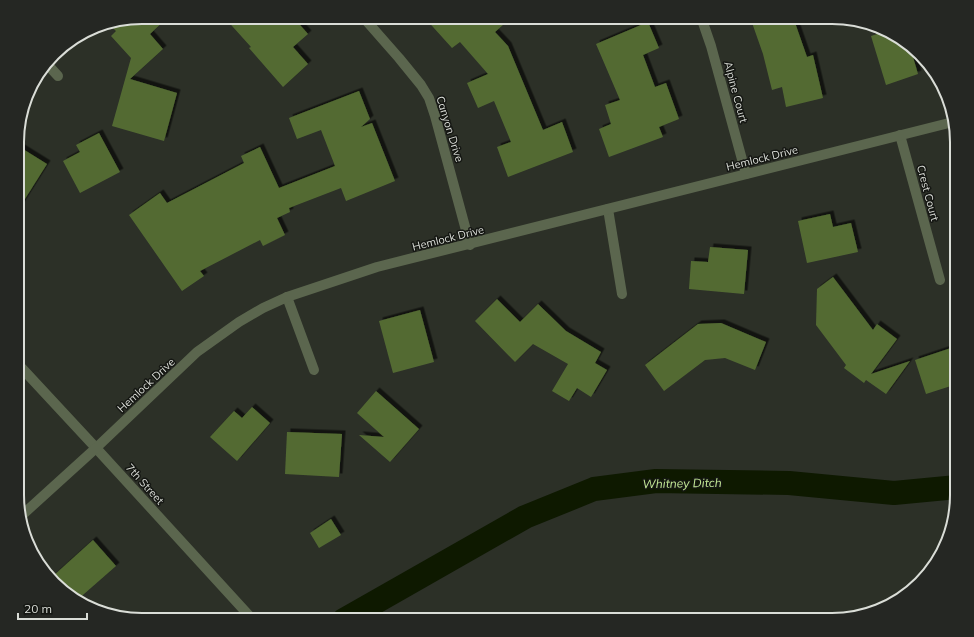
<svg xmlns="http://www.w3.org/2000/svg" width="974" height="637" font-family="Mulish,sans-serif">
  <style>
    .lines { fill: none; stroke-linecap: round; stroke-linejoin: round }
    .canal { stroke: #0e1900; stroke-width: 24 }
    .building { fill: #536b33; filter: url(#shadow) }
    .minor { stroke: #5b664e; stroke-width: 10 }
    .labels { text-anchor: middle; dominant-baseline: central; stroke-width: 3; stroke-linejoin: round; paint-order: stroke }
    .street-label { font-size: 11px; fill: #daddd7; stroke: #151713 }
    .water-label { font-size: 12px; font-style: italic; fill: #c4ea96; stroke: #151713 }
    .rim { fill: none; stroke: #daddd7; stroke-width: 2 }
  </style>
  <defs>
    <filter id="shadow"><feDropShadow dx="3.5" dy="-3.5" stdDeviation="0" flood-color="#0009"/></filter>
  </defs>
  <rect width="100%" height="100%" fill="#2c3027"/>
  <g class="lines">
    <path class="canal" d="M 344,620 L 525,517 L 594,489 L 656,481 L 789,483 L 894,493 L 957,487"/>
  </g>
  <g class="building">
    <path d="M 142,17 L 168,17 L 150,34 L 163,49 L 130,79 L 177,93 L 164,141 L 112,126 L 131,58 L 111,36 L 116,31 L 109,24 Z"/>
    <path d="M 224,17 L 293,17 L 308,34 L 293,47 L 308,64 L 283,87 L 249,48 L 251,47 Z"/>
    <path d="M 424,17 L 512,17 L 495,32 L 508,46 L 543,130 L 562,122 L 573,152 L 508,177 L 497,147 L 511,142 L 494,101 L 478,108 L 467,83 L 488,74 L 460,42 L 452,48 Z"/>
    <path d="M 750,17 L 793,17 L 807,57 L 813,55 L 823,98 L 786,107 L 782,87 L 772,90 L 763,54 Z"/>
    <path d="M 648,22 L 659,48 L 643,55 L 655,87 L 666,83 L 679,119 L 659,127 L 663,137 L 609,157 L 599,129 L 611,124 L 605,105 L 620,100 L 596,44 Z"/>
    <path d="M 887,31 L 902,38 L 910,47 L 918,74 L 886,85 L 871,36 Z"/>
    <path d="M 359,91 L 370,119 L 361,127 L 372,123 L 395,181 L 346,201 L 341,188 L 289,208 L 290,212 L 277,218 L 285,235 L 263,246 L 260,240 L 200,271 L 204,276 L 182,291 L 129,215 L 160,193 L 167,203 L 244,163 L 241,156 L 260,147 L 279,188 L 335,166 L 321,130 L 297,139 L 289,118 Z"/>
    <path d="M 99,133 L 120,172 L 80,193 L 63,161 L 80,152 L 76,145 Z"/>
    <path d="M 18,146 L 47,164 L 18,210 Z"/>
    <path d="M 830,214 L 833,227 L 851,223 L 858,252 L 807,263 L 798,221 Z"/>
    <path d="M 710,247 L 748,250 L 744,294 L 689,289 L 691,261 L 708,262 Z"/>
    <path d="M 833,277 L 873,330 L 877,324 L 897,339 L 871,374 L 910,361 L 886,394 L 866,380 L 864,383 L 844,368 L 846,365 L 816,325 L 817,289 Z"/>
    <path d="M 497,299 L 520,322 L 538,304 L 566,331 L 601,352 L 595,363 L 607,370 L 591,397 L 577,388 L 569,401 L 552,391 L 568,364 L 533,344 L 515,362 L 475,321 Z"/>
    <path d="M 420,310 L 434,362 L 393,373 L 379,321 Z"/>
    <path d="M 721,323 L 766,342 L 755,370 L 725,358 L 705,360 L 664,391 L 645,365 L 698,324 Z"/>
    <path d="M 957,346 L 957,384 L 926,394 L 915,360 Z"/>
    <path d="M 376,391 L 419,429 L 390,462 L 359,435 L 384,437 L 357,413 Z"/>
    <path d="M 252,407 L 270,423 L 237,461 L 210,437 L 234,411 L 242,418 Z"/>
    <path d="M 287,432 L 342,434 L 339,477 L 285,474 Z"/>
    <path d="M 331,519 L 341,535 L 319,548 L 310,533 Z"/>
    <path d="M 93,540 L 116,566 L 76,601 L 72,599 L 52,577 Z"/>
  </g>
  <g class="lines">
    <g class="minor">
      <path d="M 363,17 L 399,58 L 421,85 L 429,98 L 435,116 L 470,245"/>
      <path d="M 701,17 L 711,46 L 746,174"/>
      <path d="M 47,64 L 58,76"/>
      <path d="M 900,135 L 940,280"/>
      <path d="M 608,209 L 622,294"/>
      <path d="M 287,297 L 314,370"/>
      <path d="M 18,364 L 96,448 L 253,620"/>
      <path d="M 20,517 L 96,448 L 197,352 L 239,322 L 263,308 L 287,297 L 377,267 L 953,122"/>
    </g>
  </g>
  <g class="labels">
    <g class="street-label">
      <text transform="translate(736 92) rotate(75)">Alpine Court</text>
      <text transform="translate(450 129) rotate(73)">Canyon Drive</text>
      <text transform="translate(762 158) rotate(-14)">Hemlock Drive</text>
      <text transform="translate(928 193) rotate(75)">Crest Court</text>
      <text transform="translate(448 238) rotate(-14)">Hemlock Drive</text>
      <text transform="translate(146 385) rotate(-43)">Hemlock Drive</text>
      <text transform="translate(145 484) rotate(48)">7th Street</text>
    </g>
    <g class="water-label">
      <text transform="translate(682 483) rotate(-1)">Whitney Ditch</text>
    </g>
  </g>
  <path d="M0 0H974V637H0ZM142 24H832A118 118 0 0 1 950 142V495A118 118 0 0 1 832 613H142A118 118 0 0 1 24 495V142A118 118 0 0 1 142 24Z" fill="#252723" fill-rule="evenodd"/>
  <path class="rim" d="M142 24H832A118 118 0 0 1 950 142V495A118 118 0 0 1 832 613H142A118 118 0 0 1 24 495V142A118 118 0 0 1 142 24Z"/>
  <path d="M18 613v6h69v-6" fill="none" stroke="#daddd7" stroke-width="2"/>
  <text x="24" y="613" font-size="12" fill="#daddd7" stroke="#151713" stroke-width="3" paint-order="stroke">20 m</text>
</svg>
